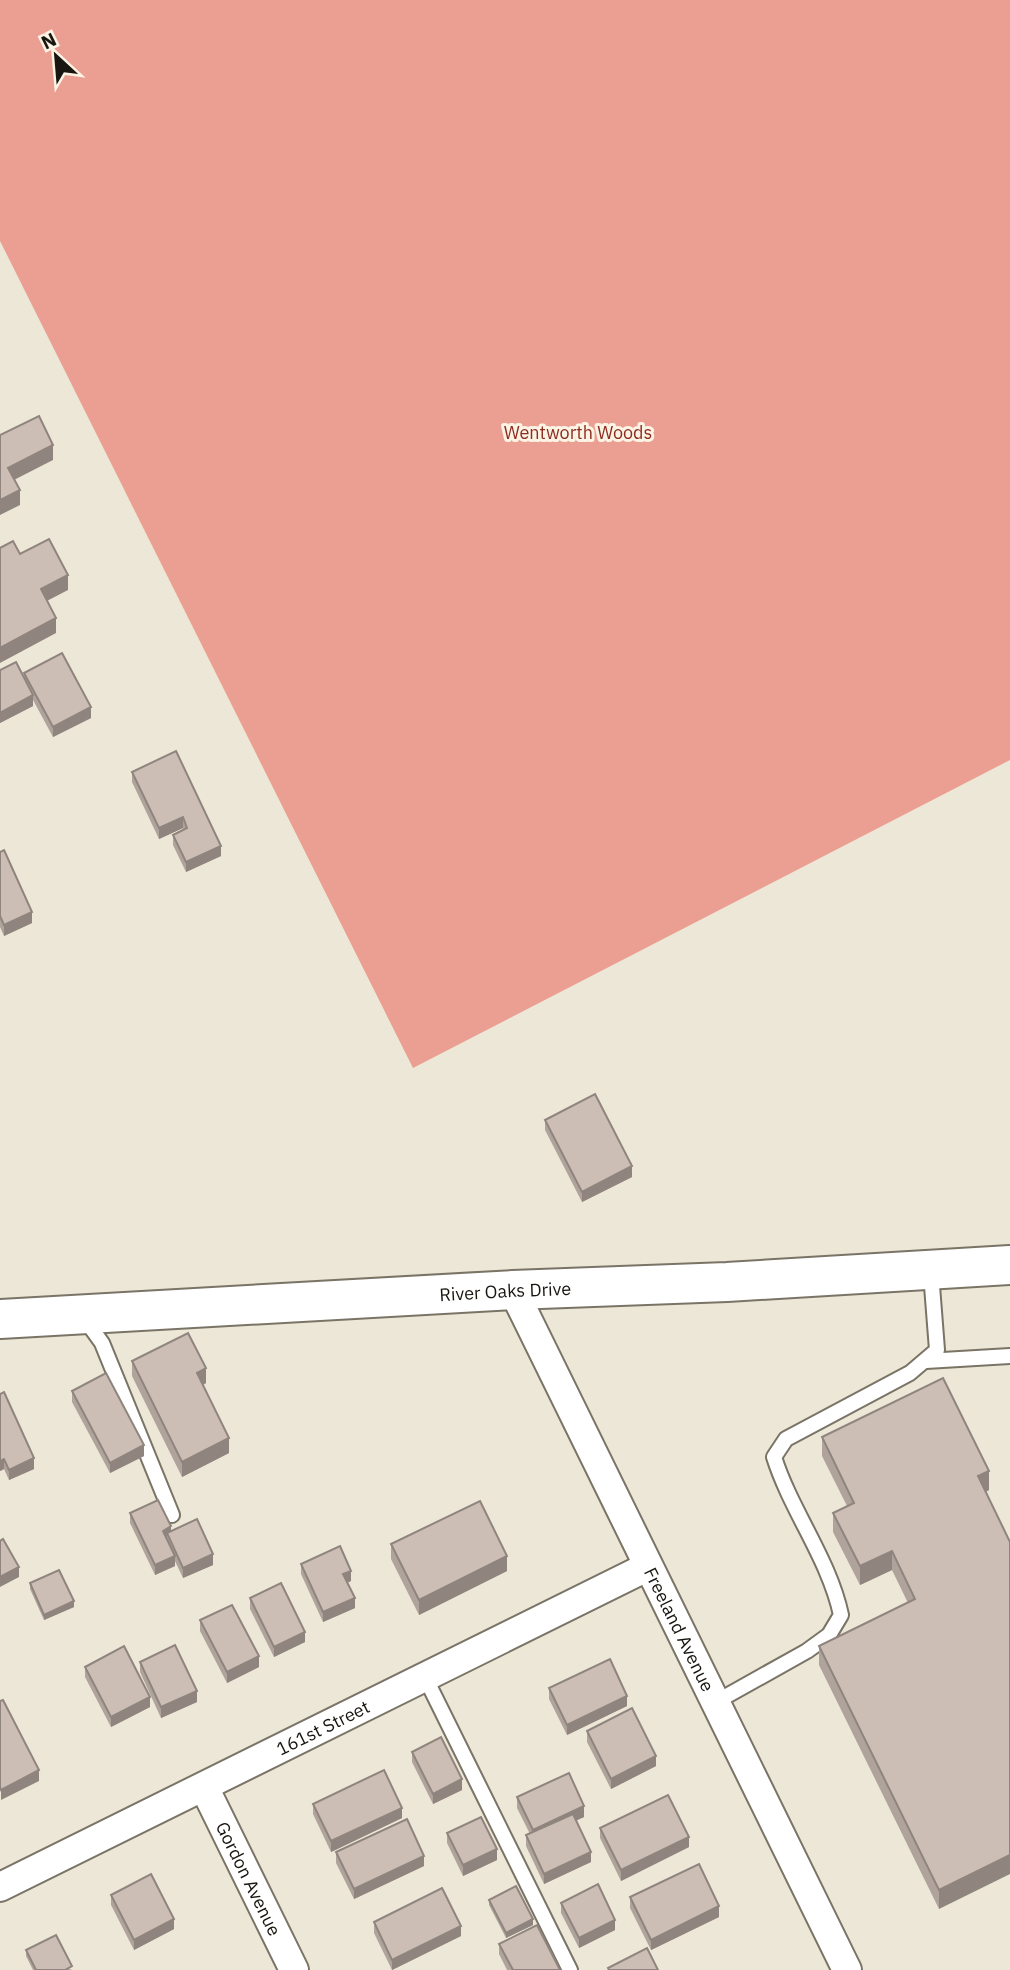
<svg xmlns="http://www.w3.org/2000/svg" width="1010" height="1970" font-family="'IBM Plex Sans',sans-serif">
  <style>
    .green { fill: #eb9f92 }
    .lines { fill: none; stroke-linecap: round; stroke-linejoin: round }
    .lane-casing { stroke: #7a7467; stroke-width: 18 }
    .street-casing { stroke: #7a7467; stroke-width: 32 }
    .secondary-casing { stroke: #7a7467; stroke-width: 42 }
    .lane { stroke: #fff; stroke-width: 14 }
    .street { stroke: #fff; stroke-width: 28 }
    .secondary { stroke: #fff; stroke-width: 38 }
    .wall { fill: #afa39b }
    .shaded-wall { fill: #8f857e }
    .building { fill: #ccbeb4; stroke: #8f857e; stroke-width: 2 }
    .labels { text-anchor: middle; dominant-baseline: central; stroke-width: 6; stroke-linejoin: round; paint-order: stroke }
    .park-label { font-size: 18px; fill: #8f2c21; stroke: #fbf4e4 }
    .street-label { font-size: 18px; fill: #191611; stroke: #fbf4e4 }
  </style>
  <rect width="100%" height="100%" fill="#ede7d7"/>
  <path class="green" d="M 0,0 L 1010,0 L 1010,760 L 413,1068 L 0,241 Z"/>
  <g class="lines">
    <g class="lane-casing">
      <g id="lane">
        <path d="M 84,1318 L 102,1343 L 172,1515"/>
        <path d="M 926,1361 L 1010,1356"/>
        <path d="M 425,1677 L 570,1970"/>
        <path d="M 714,1703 L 807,1651 L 829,1635 L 841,1615 C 829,1559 791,1511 774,1457 L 786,1439 L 910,1373 L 937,1350 L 931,1273"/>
      </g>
    </g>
    <g class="street-casing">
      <g id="street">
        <path id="s1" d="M 513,1290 L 847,1970"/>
        <path id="s2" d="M 204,1787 L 294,1970"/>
        <path id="s3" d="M 0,1887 L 647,1567"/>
      </g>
    </g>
    <g class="secondary-casing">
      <g id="secondary">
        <path id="s4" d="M 0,1319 L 513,1290 L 727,1282 L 1010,1265"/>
      </g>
    </g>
    <use href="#lane" class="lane"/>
    <use href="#street" class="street"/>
    <use href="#secondary" class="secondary"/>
  </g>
  <g class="wall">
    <path d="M 0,670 L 24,678 L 24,673 L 91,718 L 53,737 L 33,700 L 33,706 L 0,723 Z"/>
    <path d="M 176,751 L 221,856 L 186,872 L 173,845 L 173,835 L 184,830 L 183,828 L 159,839 L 132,782 L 132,772 Z"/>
    <path d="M 0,852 L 32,923 L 4,936 L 0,927 Z"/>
    <path d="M 545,1120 L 632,1177 L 582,1202 L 545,1130 Z"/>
    <path d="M 132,1361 L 206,1383 L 203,1385 L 229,1453 L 182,1477 L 132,1376 Z"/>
    <path d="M 72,1391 L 144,1456 L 110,1473 L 72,1402 Z"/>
    <path d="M 0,1394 L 34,1469 L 9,1480 L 4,1469 L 0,1471 Z"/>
    <path d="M 822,1437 L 989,1490 L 986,1492 L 939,1909 L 819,1665 L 819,1646 L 908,1603 L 892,1570 L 860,1585 L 833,1532 L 833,1513 L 847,1506 L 822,1456 Z"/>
    <path d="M 130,1513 L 171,1531 L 213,1565 L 183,1578 L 175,1561 L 175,1566 L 155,1575 L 130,1523 Z"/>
    <path d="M 391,1544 L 507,1571 L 419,1615 L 391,1559 Z"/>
    <path d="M 301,1564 L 351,1581 L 347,1583 L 355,1608 L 323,1622 L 301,1574 Z"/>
    <path d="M 30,1583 L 74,1607 L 44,1620 L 30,1589 Z"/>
    <path d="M 250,1598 L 305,1642 L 274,1657 L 250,1609 Z"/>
    <path d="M 200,1620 L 259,1667 L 227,1683 L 200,1631 Z"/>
    <path d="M 140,1662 L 197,1702 L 161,1718 L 140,1672 Z"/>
    <path d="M 85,1667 L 150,1707 L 111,1727 L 85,1677 Z"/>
    <path d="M 549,1688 L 627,1706 L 567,1735 L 549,1699 Z"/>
    <path d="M 587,1731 L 656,1766 L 611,1789 L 587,1742 Z"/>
    <path d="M 412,1752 L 462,1790 L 433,1804 L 412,1762 Z"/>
    <path d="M 517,1797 L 584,1817 L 576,1820 L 591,1862 L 544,1884 L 526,1846 L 526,1835 L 530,1834 L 517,1808 Z"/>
    <path d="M 313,1804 L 402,1818 L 331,1852 L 313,1814 Z"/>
    <path d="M 600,1828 L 689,1847 L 621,1881 L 600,1838 Z"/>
    <path d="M 447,1833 L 497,1860 L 463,1876 L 447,1843 Z"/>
    <path d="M 336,1852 L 424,1866 L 354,1899 L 336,1863 Z"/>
    <path d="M 111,1895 L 174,1929 L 134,1950 L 111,1905 Z"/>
    <path d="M 630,1897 L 719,1917 L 651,1950 L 630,1908 Z"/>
    <path d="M 489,1900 L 533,1925 L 506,1938 L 489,1905 Z"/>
    <path d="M 561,1903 L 615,1930 L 579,1948 L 561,1913 Z"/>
    <path d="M 374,1922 L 461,1936 L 392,1970 L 374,1933 Z"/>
    <path d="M 499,1944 L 560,1970 L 507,1970 L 499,1954 Z"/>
    <path d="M 26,1950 L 72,1970 L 33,1970 L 26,1956 Z"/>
  </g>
  <g class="shaded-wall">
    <path d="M 53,445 L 53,460 L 8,483 L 8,468 Z"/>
    <path d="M 20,490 L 20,505 L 0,515 L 0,500 Z"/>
    <path d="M 68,575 L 68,590 L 41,604 L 41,589 Z"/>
    <path d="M 56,618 L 56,633 L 0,663 L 0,648 Z"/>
    <path d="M 33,695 L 33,706 L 0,723 L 0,713 Z"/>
    <path d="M 91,707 L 91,718 L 53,737 L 53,727 Z"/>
    <path d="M 183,817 L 183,828 L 159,839 L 159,828 Z"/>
    <path d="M 221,846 L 221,856 L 186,872 L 186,862 Z"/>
    <path d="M 32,912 L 32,923 L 4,936 L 4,925 Z"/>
    <path d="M 632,1166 L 632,1177 L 582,1202 L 582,1192 Z"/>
    <path d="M 206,1368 L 206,1383 L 197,1388 L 197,1373 Z"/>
    <path d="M 229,1438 L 229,1453 L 182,1477 L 182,1462 Z"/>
    <path d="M 144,1445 L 144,1456 L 110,1473 L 110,1463 Z"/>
    <path d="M 34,1458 L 34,1469 L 9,1480 L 9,1470 Z"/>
    <path d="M 4,1459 L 4,1469 L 0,1471 L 0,1461 Z"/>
    <path d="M 989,1471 L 989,1490 L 978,1495 L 978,1476 Z"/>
    <path d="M 171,1526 L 171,1537 L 167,1533 L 167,1539 L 163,1531 Z"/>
    <path d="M 892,1551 L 892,1570 L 860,1585 L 860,1566 Z"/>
    <path d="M 213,1554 L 213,1565 L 183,1578 L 183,1568 Z"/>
    <path d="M 175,1556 L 175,1566 L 155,1575 L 155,1565 Z"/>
    <path d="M 507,1556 L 507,1571 L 419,1615 L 419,1600 Z"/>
    <path d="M 19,1567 L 19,1577 L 0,1587 L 0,1577 Z"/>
    <path d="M 351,1571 L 351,1581 L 343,1584 L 343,1574 Z"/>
    <path d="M 355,1598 L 355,1608 L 323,1622 L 323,1612 Z"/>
    <path d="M 74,1601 L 74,1607 L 44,1620 L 44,1615 Z"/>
    <path d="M 305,1632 L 305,1642 L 274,1657 L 274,1647 Z"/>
    <path d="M 259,1656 L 259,1667 L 227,1683 L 227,1672 Z"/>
    <path d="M 197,1691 L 197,1702 L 161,1718 L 161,1707 Z"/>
    <path d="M 627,1696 L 627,1706 L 567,1735 L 567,1725 Z"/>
    <path d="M 150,1697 L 150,1707 L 111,1727 L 111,1717 Z"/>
    <path d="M 656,1756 L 656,1766 L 611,1789 L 611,1779 Z"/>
    <path d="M 39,1770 L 39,1781 L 1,1800 L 1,1790 Z"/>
    <path d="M 462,1779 L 462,1790 L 433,1804 L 433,1794 Z"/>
    <path d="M 584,1806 L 584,1817 L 533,1841 L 533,1830 Z"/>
    <path d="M 402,1808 L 402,1818 L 331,1852 L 331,1841 Z"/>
    <path d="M 689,1837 L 689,1847 L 621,1881 L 621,1870 Z"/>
    <path d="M 497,1849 L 497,1860 L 463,1876 L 463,1865 Z"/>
    <path d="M 591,1852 L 591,1862 L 544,1884 L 544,1874 Z"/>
    <path d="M 1010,1855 L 1010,1874 L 939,1909 L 939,1890 Z"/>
    <path d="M 424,1856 L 424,1866 L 354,1899 L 354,1889 Z"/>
    <path d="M 719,1906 L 719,1917 L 651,1950 L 651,1940 Z"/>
    <path d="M 174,1919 L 174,1929 L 134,1950 L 134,1940 Z"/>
    <path d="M 533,1919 L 533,1925 L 506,1938 L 506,1933 Z"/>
    <path d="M 615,1920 L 615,1930 L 579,1948 L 579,1938 Z"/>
    <path d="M 461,1926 L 461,1936 L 392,1970 L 392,1960 Z"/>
  </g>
  <g class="building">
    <path d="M 39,416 L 53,445 L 8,468 L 20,490 L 0,500 L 0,435 Z"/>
    <path d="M 49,539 L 68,575 L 41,589 L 56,618 L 0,648 L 0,548 L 13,541 L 20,554 Z"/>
    <path d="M 62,653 L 91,707 L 53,727 L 24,673 Z"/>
    <path d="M 16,662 L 33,695 L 0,713 L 0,670 Z"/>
    <path d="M 176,751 L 221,846 L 186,862 L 173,835 L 187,828 L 183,817 L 159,828 L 132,772 Z"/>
    <path d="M 4,850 L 32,912 L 4,925 L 0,916 L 0,852 Z"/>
    <path d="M 595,1094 L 632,1166 L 582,1192 L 545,1120 Z"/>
    <path d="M 188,1333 L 206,1368 L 197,1373 L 229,1438 L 182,1462 L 132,1361 Z"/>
    <path d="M 106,1373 L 144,1445 L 110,1463 L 72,1391 Z"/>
    <path d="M 943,1378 L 989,1471 L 978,1476 L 1010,1542 L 1010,1855 L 939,1890 L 819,1646 L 915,1599 L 892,1551 L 860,1566 L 833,1513 L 854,1503 L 822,1437 Z"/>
    <path d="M 4,1392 L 34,1458 L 9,1470 L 4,1459 L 0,1461 L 0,1394 Z"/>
    <path d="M 158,1500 L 171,1526 L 163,1531 L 175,1556 L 155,1565 L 130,1513 Z"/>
    <path d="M 480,1501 L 507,1556 L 419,1600 L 391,1544 Z"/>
    <path d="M 197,1519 L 213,1554 L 183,1568 L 167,1533 Z"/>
    <path d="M 3,1539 L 19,1567 L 0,1577 L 0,1541 Z"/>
    <path d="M 340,1546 L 351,1571 L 343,1574 L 355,1598 L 323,1612 L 301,1564 Z"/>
    <path d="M 59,1570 L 74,1601 L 44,1615 L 30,1583 Z"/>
    <path d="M 281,1583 L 305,1632 L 274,1647 L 250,1598 Z"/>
    <path d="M 232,1605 L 259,1656 L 227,1672 L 200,1620 Z"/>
    <path d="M 175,1645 L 197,1691 L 161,1707 L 140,1662 Z"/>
    <path d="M 124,1646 L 150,1697 L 111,1717 L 85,1667 Z"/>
    <path d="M 610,1659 L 627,1696 L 567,1725 L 549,1688 Z"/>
    <path d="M 3,1700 L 39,1770 L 1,1790 L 0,1787 L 0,1701 Z"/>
    <path d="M 632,1708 L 656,1756 L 611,1779 L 587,1731 Z"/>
    <path d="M 441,1737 L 462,1779 L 433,1794 L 412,1752 Z"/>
    <path d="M 384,1770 L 402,1808 L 331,1841 L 313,1804 Z"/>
    <path d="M 569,1773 L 584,1806 L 533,1830 L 517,1797 Z"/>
    <path d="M 668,1795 L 689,1837 L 621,1870 L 600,1828 Z"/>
    <path d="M 573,1814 L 591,1852 L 544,1874 L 526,1835 Z"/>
    <path d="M 481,1817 L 497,1849 L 463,1865 L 447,1833 Z"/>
    <path d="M 407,1819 L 424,1856 L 354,1889 L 336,1852 Z"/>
    <path d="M 699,1864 L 719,1906 L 651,1940 L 630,1897 Z"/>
    <path d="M 151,1874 L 174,1919 L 134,1940 L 111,1895 Z"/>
    <path d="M 598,1884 L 615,1920 L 579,1938 L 561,1903 Z"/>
    <path d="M 516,1886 L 533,1919 L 506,1933 L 489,1900 Z"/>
    <path d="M 442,1888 L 461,1926 L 392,1960 L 374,1922 Z"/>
    <path d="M 537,1925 L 560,1970 L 513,1970 L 499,1944 Z"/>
    <path d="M 56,1935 L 72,1966 L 65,1970 L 36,1970 L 26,1950 Z"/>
    <path d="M 647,1948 L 658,1970 L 609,1970 L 608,1968 Z"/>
  </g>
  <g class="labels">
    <g class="park-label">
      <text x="578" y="432">Wentworth Woods</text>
    </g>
    <g class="street-label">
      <text stroke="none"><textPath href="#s4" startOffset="506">River Oaks Drive</textPath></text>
      <text stroke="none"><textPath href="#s1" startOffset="378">Freeland Avenue</textPath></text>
      <text stroke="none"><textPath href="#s3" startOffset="360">161st Street</textPath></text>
      <text stroke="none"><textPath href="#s2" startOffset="102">Gordon Avenue</textPath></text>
    </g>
  </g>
  <g transform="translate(56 56) rotate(334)" stroke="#fbf4e4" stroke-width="5" paint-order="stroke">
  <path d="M0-5L12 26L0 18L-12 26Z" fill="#191611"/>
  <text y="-10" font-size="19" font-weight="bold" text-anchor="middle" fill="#191611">N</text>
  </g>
</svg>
